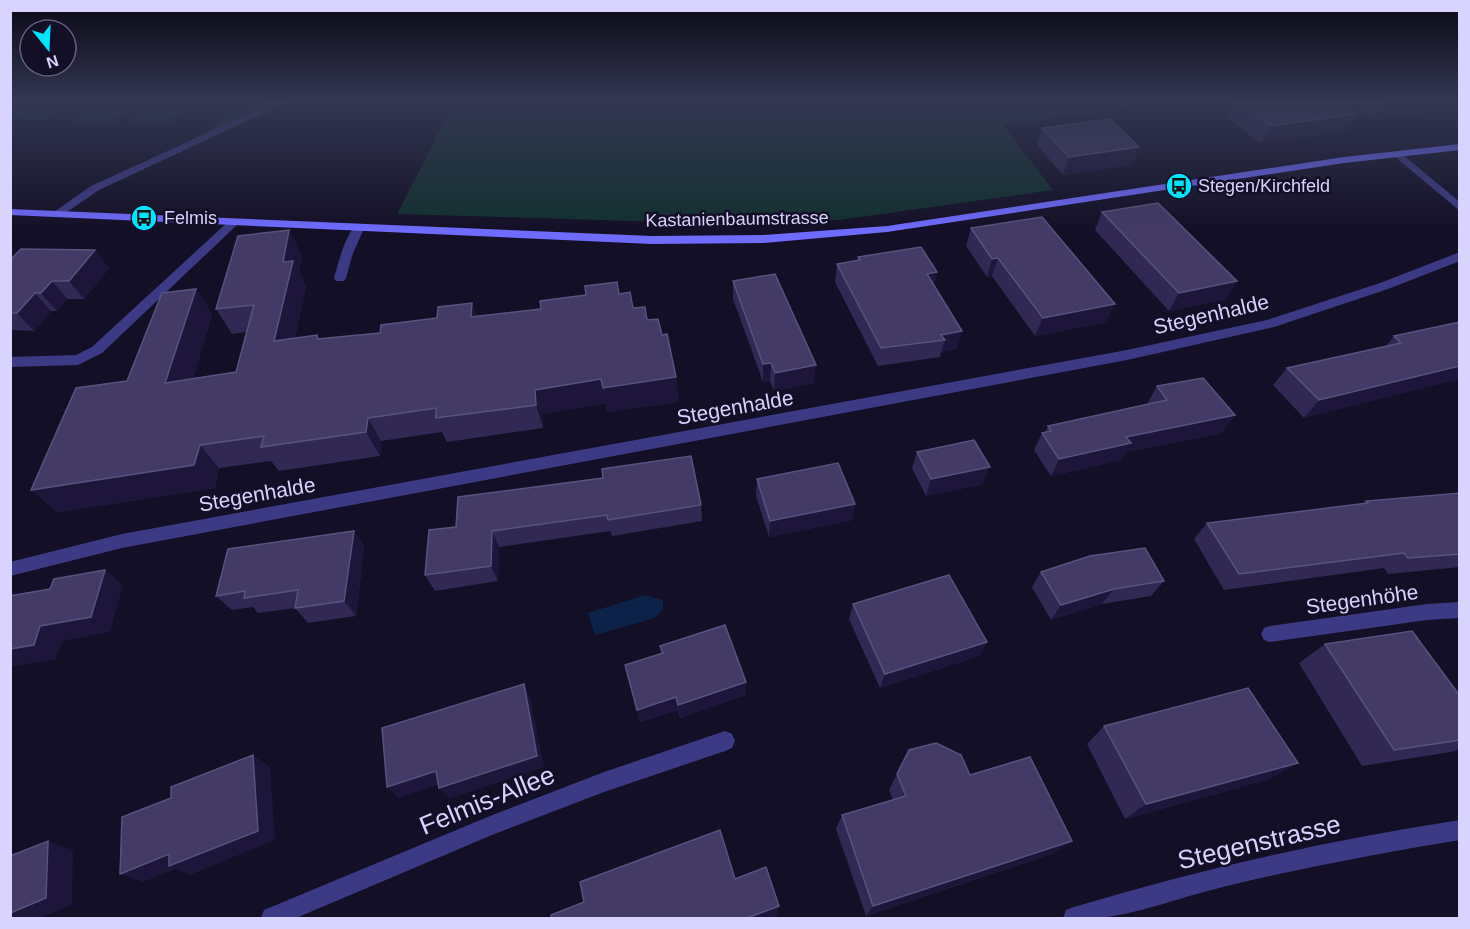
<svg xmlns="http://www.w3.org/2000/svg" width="1470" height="929" font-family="Arial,sans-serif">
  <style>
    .green { fill: #12302f }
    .water { fill: #0c2248 }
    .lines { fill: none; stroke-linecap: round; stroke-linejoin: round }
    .lane { fill: #3d3a85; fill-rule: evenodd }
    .street { fill: #3d3a85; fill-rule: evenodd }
    .secondary { fill: #6f6bff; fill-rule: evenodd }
    .wall { fill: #312854 }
    .shaded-wall { fill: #1d163a }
    .building { fill: #433a66; stroke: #5a527e; stroke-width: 1.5 }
    .labels { text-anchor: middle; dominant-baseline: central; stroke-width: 5; stroke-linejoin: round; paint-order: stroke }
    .far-poi-label { font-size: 18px; fill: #d9d4ff; stroke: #130f26; text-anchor: start }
    .far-street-label { font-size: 18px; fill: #d9d4ff; stroke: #130f26 }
    .street-label { font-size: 21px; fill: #d9d4ff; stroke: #130f26 }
    .near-street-label { font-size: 26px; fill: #d9d4ff; stroke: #130f26 }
  </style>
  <rect width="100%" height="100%" fill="#130f26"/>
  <g class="green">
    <path d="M 28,101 L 68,101 L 46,120 L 11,119 L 11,116 Z"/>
    <path d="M 96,101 L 135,101 L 113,122 L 74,121 Z"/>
    <path d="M 151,101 L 190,101 L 168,124 L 129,123 Z"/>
    <path d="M 237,101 L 278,101 L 209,133 Z"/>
    <path d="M 455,101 L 1170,101 L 1003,125 L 1053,190 L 839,220 L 734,224 L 397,214 Z"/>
  </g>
  <path class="water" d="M 645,595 L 663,600 L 663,609 L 655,618 L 595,635 L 588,613 Z"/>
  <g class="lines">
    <g class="lane">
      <path d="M 277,101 L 290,101 L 99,190 L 61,216 L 53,216 L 51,214 L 91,186 Z"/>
      <path d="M 234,219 L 240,222 L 238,224 L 102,353 L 78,365 L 10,367 L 10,357 L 76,355 L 92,347 L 230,220 Z"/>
      <path d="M 359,224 L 365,227 L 353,253 L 346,278 L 344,281 L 336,281 L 334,278 C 338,265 346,229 359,224 Z"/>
    </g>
    <g class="street">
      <path d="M 1398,151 L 1460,202 L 1460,211 L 1394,156 L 1394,152 Z"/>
      <path d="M 1460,252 L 1460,261 L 1388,289 L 1274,327 L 1127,360 L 122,548 L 10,576 L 10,562 L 122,534 L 1127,350 L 1267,320 L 1380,283 Z"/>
      <path d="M 1460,602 L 1460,618 L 1427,620 L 1270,642 L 1264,640 L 1261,634 L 1264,628 L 1270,626 L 1427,604 Z"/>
      <path d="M 725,731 L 732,734 L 735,741 L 732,748 L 725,751 L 604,792 L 492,835 L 296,918 L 261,918 L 264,910 L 490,816 L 604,772 Z"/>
      <path d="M 1460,820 L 1460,840 C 1380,853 1301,868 1223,887 C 1171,899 1117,924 1063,918 L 1066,910 L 1074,907 C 1201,869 1329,840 1460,820 Z"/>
    </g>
    <path class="secondary" d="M 1460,144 L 1460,150 L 1344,163 L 887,232 L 764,243 L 652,244 L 10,215 L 10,209 L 652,236 L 764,235 L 887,226 L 1344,157 Z"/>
  </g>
  <g class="wall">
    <path d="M 1235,101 L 1339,101 L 1346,131 L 1261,144 L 1227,117 Z"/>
    <path d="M 1347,101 L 1427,101 L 1418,113 L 1373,120 Z"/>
    <path d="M 1042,128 L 1139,147 L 1132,165 L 1063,175 L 1037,145 Z"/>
    <path d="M 1102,212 L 1226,299 L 1169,311 L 1095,230 Z"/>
    <path d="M 971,228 L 1106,322 L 1035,336 L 992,276 L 987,277 L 966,246 Z"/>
    <path d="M 302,255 L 299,272 L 306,286 L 295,338 L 317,335 L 320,339 L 380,333 L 476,316 L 541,309 L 619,294 L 662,335 L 676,377 L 678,402 L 607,412 L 606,403 L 542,414 L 543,428 L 447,442 L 442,432 L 381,441 L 380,456 L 279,471 L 271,461 L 219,468 L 215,488 L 58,512 L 31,490 L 127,381 L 196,289 L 212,314 L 193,379 L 236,372 L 246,332 L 232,334 L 216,309 Z"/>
    <path d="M 858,257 L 937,272 L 934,286 L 957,349 L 941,352 L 940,357 L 878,366 L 835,282 L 837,264 L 858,261 Z"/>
    <path d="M 10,260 L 109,268 L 84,299 L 67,299 L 57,311 L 51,311 L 34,331 L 10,330 Z"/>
    <path d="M 733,281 L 814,383 L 774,391 L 770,381 L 763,382 L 733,299 Z"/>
    <path d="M 1460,322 L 1304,418 L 1273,385 L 1287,368 L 1386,346 L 1394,336 Z"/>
    <path d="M 1157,386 L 1222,433 L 1126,452 L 1121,460 L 1051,476 L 1034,450 L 1042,433 L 1045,432 L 1048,426 L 1147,404 Z"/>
    <path d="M 917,452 L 983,484 L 926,496 L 912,468 Z"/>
    <path d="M 757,479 L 855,504 L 852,520 L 769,537 L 756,496 Z"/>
    <path d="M 1460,493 L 1460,567 L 1388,574 L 1384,568 L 1224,590 L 1194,539 L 1207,523 L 1364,503 L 1366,501 Z"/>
    <path d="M 701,505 L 702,521 L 612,536 L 610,531 L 499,547 L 498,581 L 435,591 L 425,575 L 456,527 Z"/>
    <path d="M 354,531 L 364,547 L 356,616 L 308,623 L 295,608 L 258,613 L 253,607 L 232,610 L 216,596 Z"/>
    <path d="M 1041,572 L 1164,581 L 1151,596 L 1102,604 L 1051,620 L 1032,587 Z"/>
    <path d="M 853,604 L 987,642 L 979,656 L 880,688 L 849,619 Z"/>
    <path d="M 1325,644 L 1460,696 L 1460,749 L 1451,752 L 1362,766 L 1299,663 Z"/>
    <path d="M 660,646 L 746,682 L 746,695 L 680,718 L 678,710 L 640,722 L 625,665 L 661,654 Z"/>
    <path d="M 1104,726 L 1270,779 L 1125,819 L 1087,744 Z"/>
    <path d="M 909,750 L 970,775 L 1054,853 L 866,916 L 836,829 L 842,815 L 893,800 L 889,790 Z"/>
  </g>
  <g class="shaded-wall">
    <path d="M 1393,101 L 1427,101 L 1418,113 L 1373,120 L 1384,103 Z"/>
    <path d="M 1357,114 L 1346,131 L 1261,144 L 1271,126 Z"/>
    <path d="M 1139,147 L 1132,165 L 1063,175 L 1069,157 Z"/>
    <path d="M 289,230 L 302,255 L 299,272 L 306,286 L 289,365 L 274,341 L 283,262 Z"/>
    <path d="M 95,250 L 109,268 L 84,299 L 69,281 Z"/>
    <path d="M 998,258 L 992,276 L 987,277 L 992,259 Z"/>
    <path d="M 937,272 L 933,290 L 927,274 Z"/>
    <path d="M 52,281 L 67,299 L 57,311 L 41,293 Z"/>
    <path d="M 1237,281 L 1226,299 L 1169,311 L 1179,293 Z"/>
    <path d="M 196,289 L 212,314 L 185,407 L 165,383 Z"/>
    <path d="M 35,293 L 51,311 L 34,331 L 17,313 Z"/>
    <path d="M 472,303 L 480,328 L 471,317 Z"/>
    <path d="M 1115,304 L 1106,322 L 1035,336 L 1043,318 Z"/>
    <path d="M 962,331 L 957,349 L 941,352 L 945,340 L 941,335 Z"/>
    <path d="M 771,363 L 770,381 L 763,382 L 763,364 Z"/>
    <path d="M 816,365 L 814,383 L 774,391 L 775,373 Z"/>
    <path d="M 1460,366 L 1460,379 L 1304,418 L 1319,400 Z"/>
    <path d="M 676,377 L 678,402 L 607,412 L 606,403 L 542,414 L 543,428 L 536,405 L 535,390 L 601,379 Z"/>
    <path d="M 1235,415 L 1222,433 L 1126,452 L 1121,460 L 1051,476 L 1059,459 L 1126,437 Z"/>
    <path d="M 368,418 L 381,441 L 380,456 L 366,432 Z"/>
    <path d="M 200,445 L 219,468 L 215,488 L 58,512 L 31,490 Z"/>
    <path d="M 990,467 L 983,484 L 926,496 L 931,479 Z"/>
    <path d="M 855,504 L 852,520 L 769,537 L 770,521 Z"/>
    <path d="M 354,531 L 364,547 L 356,616 L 344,601 Z"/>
    <path d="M 492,531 L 499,547 L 498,581 L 491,566 Z"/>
    <path d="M 105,570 L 123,585 L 110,632 L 62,641 L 56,659 L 10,667 L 10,649 L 40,626 Z"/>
    <path d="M 1114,589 L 1102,604 L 1051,620 L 1061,605 Z"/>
    <path d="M 987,642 L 979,656 L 880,688 L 885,674 Z"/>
    <path d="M 746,682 L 746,695 L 680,718 L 678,705 Z"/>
    <path d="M 524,684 L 530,697 L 544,767 L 449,799 L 439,788 Z"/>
    <path d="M 676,697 L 678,710 L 640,722 L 637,710 Z"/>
    <path d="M 253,755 L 270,767 L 275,840 L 190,875 L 175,869 L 143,882 L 120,874 Z"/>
    <path d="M 1298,763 L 1270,779 L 1125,819 L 1146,804 Z"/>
    <path d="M 436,771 L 447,782 L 399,798 L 387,787 Z"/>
    <path d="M 48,841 L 73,850 L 72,905 L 40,918 L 10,918 L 10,913 Z"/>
    <path d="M 1072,841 L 1054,853 L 866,916 L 873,906 Z"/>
    <path d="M 10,851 L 22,854 L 10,868 Z"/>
    <path d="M 779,906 L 777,916 L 769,918 L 747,918 Z"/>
  </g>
  <g class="building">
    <path d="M 1238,101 L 1339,101 L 1357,114 L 1271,126 Z"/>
    <path d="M 1110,119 L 1139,147 L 1069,157 L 1042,128 Z"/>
    <path d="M 1158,203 L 1237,281 L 1179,293 L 1102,212 Z"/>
    <path d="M 1042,217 L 1115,304 L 1043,318 L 998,258 L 992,259 L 971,228 Z"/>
    <path d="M 289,230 L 283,262 L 293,261 L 274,341 L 317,335 L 317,339 L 380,333 L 381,325 L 437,318 L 438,307 L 472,303 L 471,317 L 541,309 L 540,301 L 586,295 L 585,286 L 617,282 L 619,294 L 630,292 L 633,308 L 645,307 L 647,320 L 658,319 L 662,335 L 667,334 L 676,377 L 603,388 L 601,379 L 535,390 L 536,405 L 436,418 L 436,408 L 368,418 L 366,432 L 261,447 L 264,436 L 200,445 L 194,465 L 31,490 L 76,388 L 127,381 L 162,293 L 196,289 L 165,383 L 236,372 L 254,305 L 216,309 L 238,236 Z"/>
    <path d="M 921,247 L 937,272 L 927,274 L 962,331 L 941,335 L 945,340 L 881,348 L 837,264 L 860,260 L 858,257 Z"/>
    <path d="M 21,249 L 95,250 L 69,281 L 52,281 L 41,293 L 35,293 L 17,313 L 10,313 L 10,260 Z"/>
    <path d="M 775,274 L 816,365 L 775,373 L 771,363 L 763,364 L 733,281 Z"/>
    <path d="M 1460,322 L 1460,366 L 1319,400 L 1287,368 L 1401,343 L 1394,336 Z"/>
    <path d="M 1203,378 L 1235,415 L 1126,437 L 1131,443 L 1059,459 L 1042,433 L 1051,431 L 1048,426 L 1167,400 L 1157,386 Z"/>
    <path d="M 974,440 L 990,467 L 931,479 L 917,452 Z"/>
    <path d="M 691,456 L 701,505 L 608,520 L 607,515 L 492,531 L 491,566 L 425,575 L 429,530 L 456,527 L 458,497 L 603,478 L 602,469 Z"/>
    <path d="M 838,463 L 855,504 L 770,521 L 757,479 Z"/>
    <path d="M 1460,493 L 1460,554 L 1408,558 L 1404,553 L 1239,574 L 1207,523 L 1368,503 L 1366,501 Z"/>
    <path d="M 354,531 L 344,601 L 295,608 L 298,590 L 244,598 L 245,591 L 216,596 L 228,549 Z"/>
    <path d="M 1145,548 L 1164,581 L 1114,589 L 1061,605 L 1041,572 L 1090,556 Z"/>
    <path d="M 105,570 L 91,617 L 40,626 L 34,645 L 10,649 L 10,596 L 50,589 L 54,579 Z"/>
    <path d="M 949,575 L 987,642 L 885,674 L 853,604 Z"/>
    <path d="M 725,625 L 746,682 L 678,705 L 676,697 L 637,710 L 625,665 L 663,653 L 660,646 Z"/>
    <path d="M 1412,631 L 1460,696 L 1460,740 L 1394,750 L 1325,644 Z"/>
    <path d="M 524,684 L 537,756 L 439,788 L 436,771 L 387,787 L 382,728 Z"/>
    <path d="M 1248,688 L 1298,763 L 1146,804 L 1104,726 Z"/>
    <path d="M 936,743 L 961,755 L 970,775 L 1030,757 L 1072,841 L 873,906 L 842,815 L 906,796 L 897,774 L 909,750 Z"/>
    <path d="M 253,755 L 258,831 L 169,866 L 169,854 L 120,874 L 122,817 L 171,798 L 171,787 Z"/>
    <path d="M 720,830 L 735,879 L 766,867 L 779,906 L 747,918 L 551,918 L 551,915 L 584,902 L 580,882 Z"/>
    <path d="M 48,841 L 46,898 L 10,913 L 10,856 Z"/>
  </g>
  <linearGradient id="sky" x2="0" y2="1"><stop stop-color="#0a0815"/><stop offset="0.44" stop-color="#333752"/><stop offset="1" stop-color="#333752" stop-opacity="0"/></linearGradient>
  <rect width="1470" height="231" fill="url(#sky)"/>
  <defs>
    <g id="bus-disc" transform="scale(1.35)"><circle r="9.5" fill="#00e5ff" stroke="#130f26"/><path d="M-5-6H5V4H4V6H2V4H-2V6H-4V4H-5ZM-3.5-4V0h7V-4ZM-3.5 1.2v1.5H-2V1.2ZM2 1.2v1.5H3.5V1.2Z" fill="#111"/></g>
  </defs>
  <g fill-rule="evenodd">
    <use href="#bus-disc" x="1179" y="186"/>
    <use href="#bus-disc" x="144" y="218"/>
  </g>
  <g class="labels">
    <g class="far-poi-label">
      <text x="1198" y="186">Stegen/Kirchfeld</text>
      <text x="164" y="218">Felmis</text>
    </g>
    <g class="far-street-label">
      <text transform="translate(737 219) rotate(-1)">Kastanienbaumstrasse</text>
    </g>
    <g class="street-label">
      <text transform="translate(1211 314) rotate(-13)">Stegenhalde</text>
      <text transform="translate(735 407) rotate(-10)">Stegenhalde</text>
      <text transform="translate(257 494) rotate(-10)">Stegenhalde</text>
      <text transform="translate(1362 599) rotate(-8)">Stegenhöhe</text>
    </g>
    <g class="near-street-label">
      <text transform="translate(487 800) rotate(-22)">Felmis-Allee</text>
      <text transform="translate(1259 842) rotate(-13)">Stegenstrasse</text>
    </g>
  </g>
  <rect width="1470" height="929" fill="none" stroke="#d9d4ff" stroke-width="24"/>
  <g transform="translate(48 48) rotate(162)"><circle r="28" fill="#130f26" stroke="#625e7d" stroke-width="1.5"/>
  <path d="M0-4.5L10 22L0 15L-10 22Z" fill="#00e5ff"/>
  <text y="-9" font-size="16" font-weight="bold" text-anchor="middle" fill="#d9d4ff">N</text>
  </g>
</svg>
